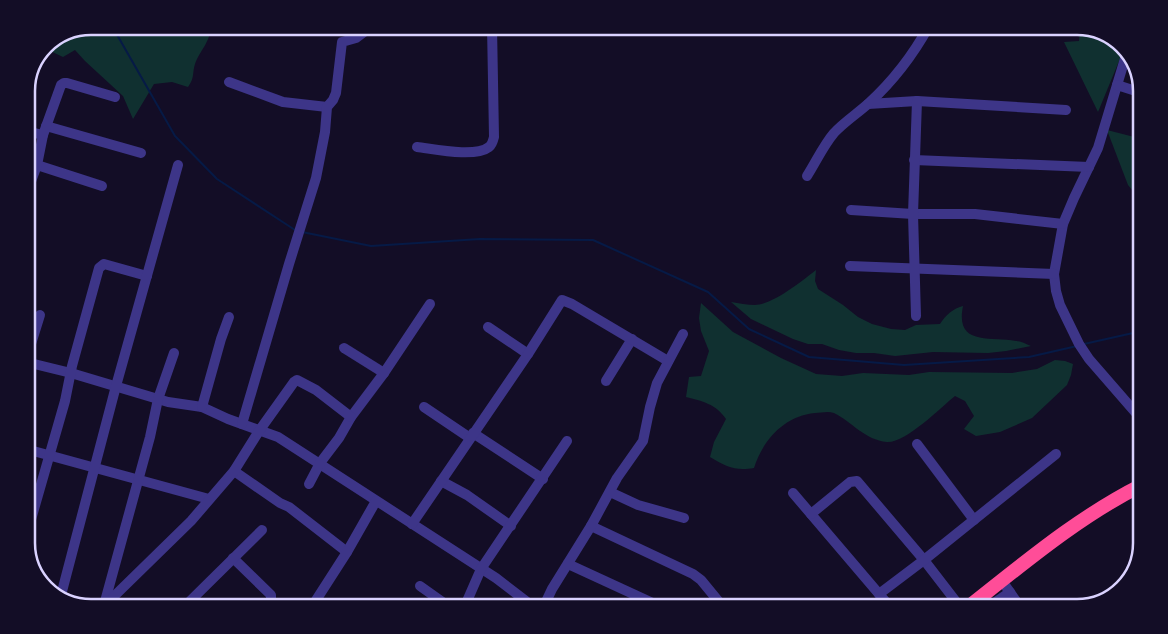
<svg xmlns="http://www.w3.org/2000/svg" width="1168" height="634" font-family="Poppins,sans-serif">
  <style>
    .green { fill: #103030 }
    .lines { fill: none; stroke-linecap: round; stroke-linejoin: round }
    .stream { stroke: #061a46; stroke-width: 2 }
    .minor { stroke: #3d3588; stroke-width: 10 }
    .highway { stroke: #ff4d98; stroke-width: 14 }
    .rim { fill: none; stroke: #dad2ff; stroke-width: 2.5 }
  </style>
  <rect width="100%" height="100%" fill="#130d26"/>
  <g class="green">
    <path d="M 91,26 L 211,26 C 210,43 200,50 195,64 C 192,73 195,77 188,87 L 172,82 L 154,84 L 133,119 L 123,96 L 85,61 L 75,50 L 63,57 L 44,48 L 46,45 Z"/>
    <path d="M 1080,28 L 1106,33 L 1124,49 L 1098,112 L 1064,42 L 1079,41 Z"/>
    <path d="M 1107,130 L 1142,139 L 1142,202 L 1128,185 Z"/>
    <path d="M 816,270 L 815,281 L 818,289 L 843,305 L 858,317 L 872,324 L 891,329 L 905,330 L 916,325 L 940,324 C 946,315 952,309 963,306 C 955,346 989,336 1016,341 C 1021,341 1026,344 1031,346 L 1006,351 L 988,353 L 933,352 L 895,356 L 874,353 L 856,353 L 839,350 L 822,344 L 808,344 L 793,339 L 751,319 L 731,302 C 739,303 747,305 755,305 C 772,305 802,281 816,270 Z"/>
    <path d="M 701,303 L 733,332 L 781,358 L 816,374 L 842,376 L 863,373 L 909,375 L 929,372 L 1012,373 L 1037,369 L 1055,360 L 1065,361 L 1073,364 L 1071,375 L 1067,385 L 1032,418 L 1000,432 L 976,436 L 964,429 L 974,416 L 965,401 L 955,396 C 940,408 906,443 887,442 C 865,440 852,422 834,413 C 828,411 821,413 815,413 C 784,416 763,440 754,468 C 735,471 727,467 710,457 L 714,442 L 726,419 C 716,404 702,401 686,397 L 689,377 L 701,376 L 709,351 L 701,331 L 699,318 Z"/>
  </g>
  <g class="lines">
    <g class="stream">
      <path d="M 112,26 L 175,136 L 217,179 L 295,230"/>
      <path d="M 302,232 L 371,246 L 480,239 L 593,240 L 708,292 L 749,329 L 809,357 L 904,365 L 1029,357 L 1077,346"/>
      <path d="M 1084,344 L 1142,331"/>
    </g>
    <g class="minor">
      <path d="M 1127,52 L 1098,148 L 1074,198 L 1063,224 L 1054,274 L 1056,291 L 1060,305 L 1079,344 L 1089,359 L 1142,420"/>
      <path d="M 229,82 L 283,102 L 327,107"/>
      <path d="M 1117,85 L 1142,93"/>
      <path d="M 868,104 L 917,101 L 1066,110"/>
      <path d="M 46,126 L 141,153"/>
      <path d="M 26,131 L 43,135"/>
      <path d="M 417,147 C 434,149 475,158 489,147 C 492,145 493,141 494,137 L 492,26"/>
      <path d="M 914,160 L 1089,167"/>
      <path d="M 37,165 L 102,186"/>
      <path d="M 807,176 C 816,162 823,146 834,133 C 844,122 858,113 869,103 C 893,81 913,55 929,26"/>
      <path d="M 26,195 L 37,165 L 43,135 L 61,85 L 64,83 L 67,83 L 115,97"/>
      <path d="M 851,210 L 913,214 L 975,214 L 1063,224"/>
      <path d="M 850,266 L 1054,274"/>
      <path d="M 916,316 L 913,214 L 917,101"/>
      <path d="M 488,327 L 528,354"/>
      <path d="M 344,348 L 384,373"/>
      <path d="M 26,360 L 40,315"/>
      <path d="M 26,362 L 71,373 L 168,402 L 202,407 L 228,419 L 278,437 L 496,578 L 535,608"/>
      <path d="M 606,381 L 632,339"/>
      <path d="M 202,407 L 221,339 L 229,317"/>
      <path d="M 424,407 L 470,438"/>
      <path d="M 242,424 L 289,264 L 316,178 L 325,132 L 327,107 L 333,100 L 336,93 L 342,42 L 356,38 L 372,26"/>
      <path d="M 473,433 L 543,479"/>
      <path d="M 917,444 L 974,520"/>
      <path d="M 26,449 L 209,499"/>
      <path d="M 234,471 L 280,503 L 289,507 L 347,552"/>
      <path d="M 441,481 L 467,495 L 511,526"/>
      <path d="M 309,484 L 320,463 L 339,438 L 351,417 L 384,373 L 430,304"/>
      <path d="M 610,492 L 638,505 L 684,518"/>
      <path d="M 793,493 L 891,608"/>
      <path d="M 811,514 L 850,482 L 857,481 L 924,560 L 961,608"/>
      <path d="M 412,524 L 528,354 L 562,300 L 572,304 L 668,361"/>
      <path d="M 591,526 L 693,574 L 701,580 L 724,608"/>
      <path d="M 26,537 L 65,401 L 72,366 L 99,268 L 104,264 L 147,276"/>
      <path d="M 233,558 L 271,595 L 271,600 L 264,608"/>
      <path d="M 568,564 L 657,605"/>
      <path d="M 1002,581 L 1021,608"/>
      <path d="M 420,586 L 451,608"/>
      <path d="M 879,594 L 924,560 L 1056,454"/>
      <path d="M 60,599 L 116,386 L 178,165"/>
      <path d="M 104,605 L 150,437 L 158,399 L 174,353"/>
      <path d="M 102,608 L 191,521 L 234,471 L 259,431 L 294,382 L 297,380 L 316,390 L 351,417"/>
      <path d="M 183,608 L 262,530"/>
      <path d="M 311,608 L 347,552 L 376,501"/>
      <path d="M 464,608 L 481,569 L 567,441"/>
      <path d="M 543,608 L 552,589 L 591,526 L 617,478 L 643,441 L 650,407 L 657,383 L 683,334"/>
      <path d="M 987,608 L 1010,592"/>
    </g>
    <path class="highway" d="M 967,608 C 1023,564 1078,517 1142,485"/>
  </g>
  <path d="M0 0H1168V634H0ZM91 35H1077A56 56 0 0 1 1133 91V543A56 56 0 0 1 1077 599H91A56 56 0 0 1 35 543V91A56 56 0 0 1 91 35Z" fill="#130d26" fill-rule="evenodd"/>
  <path class="rim" d="M91 35H1077A56 56 0 0 1 1133 91V543A56 56 0 0 1 1077 599H91A56 56 0 0 1 35 543V91A56 56 0 0 1 91 35Z"/>
</svg>
